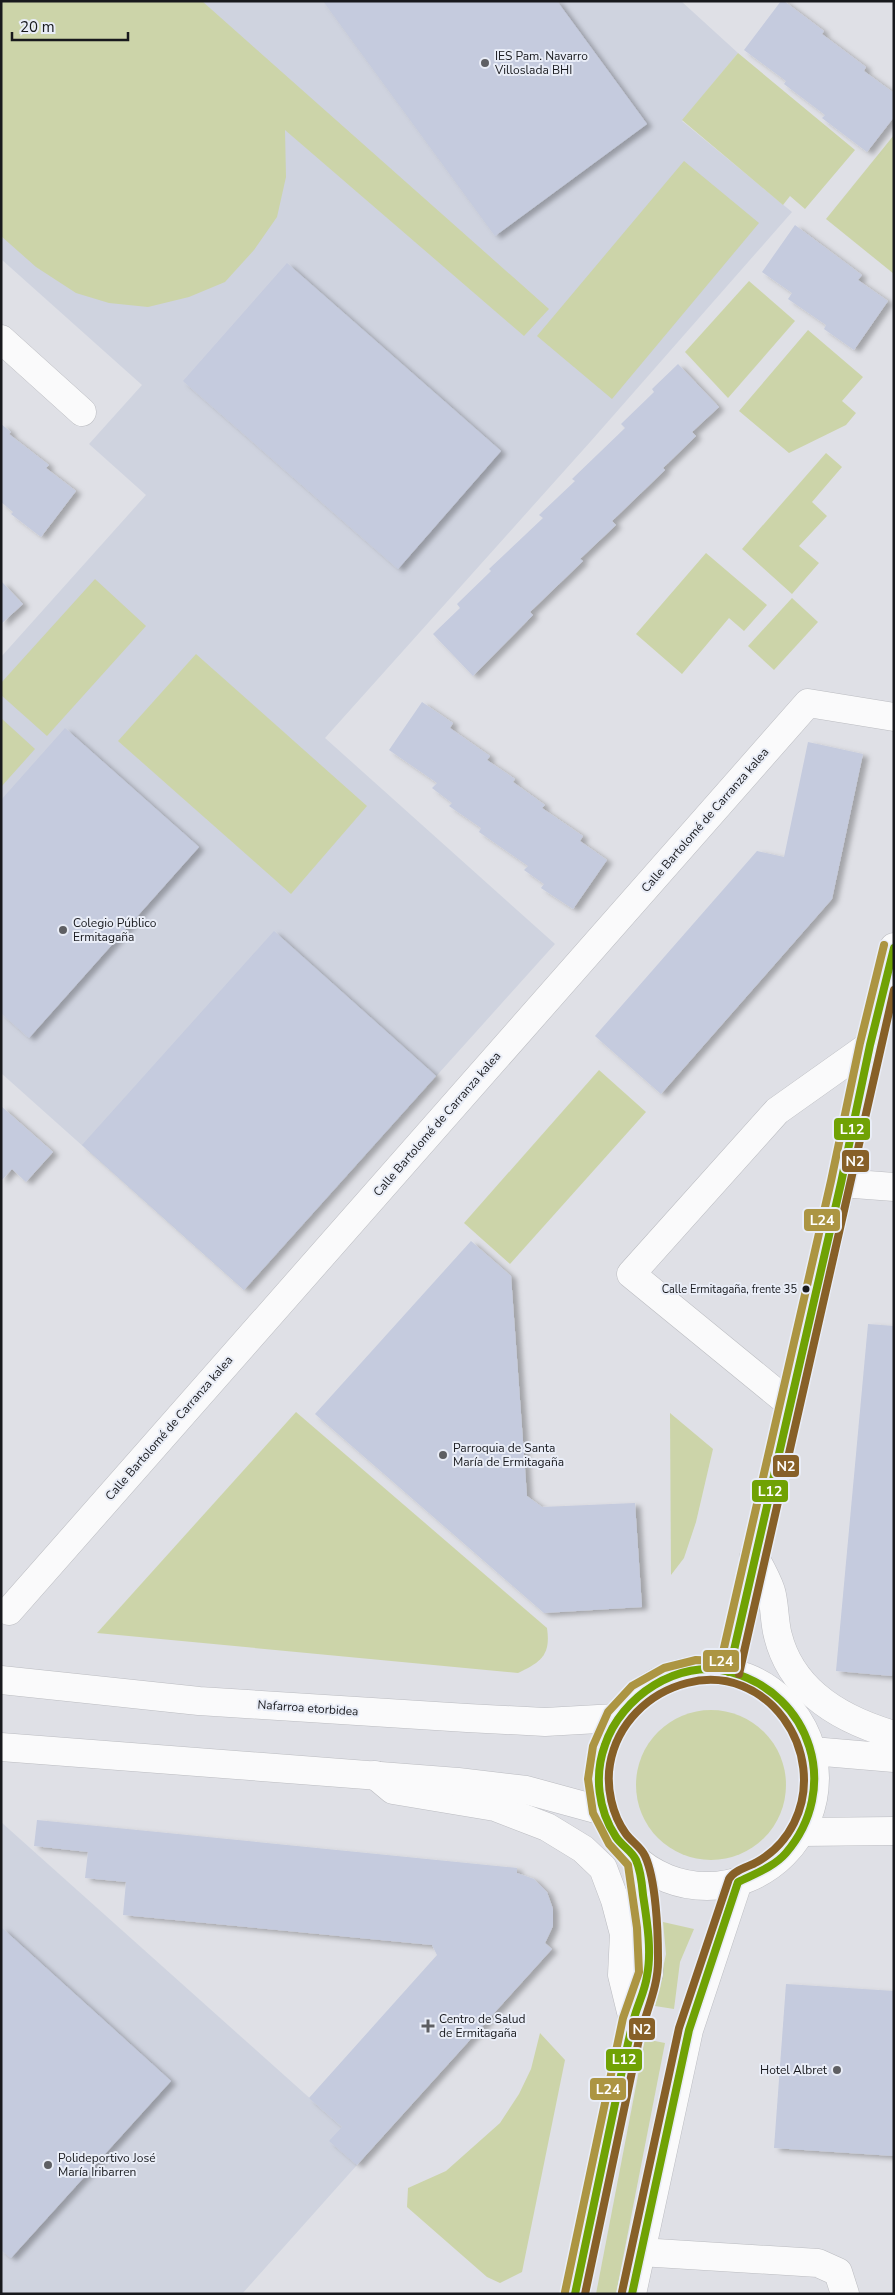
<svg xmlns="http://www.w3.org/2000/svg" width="895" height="2295" font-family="'Nunito Sans',sans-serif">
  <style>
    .built { fill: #cfd3df }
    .green { fill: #ccd4a9 }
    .building { fill: #c5cbde; filter: url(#shadow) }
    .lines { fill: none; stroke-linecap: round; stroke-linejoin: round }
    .minor-casing { stroke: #bbbcc1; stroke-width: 29 }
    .major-casing { stroke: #bbbcc1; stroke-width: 29 }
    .minor { stroke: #fafafb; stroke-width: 28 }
    .major { stroke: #fafafb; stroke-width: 28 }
    .bus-1-casing { stroke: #e9edf7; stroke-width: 11 }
    .bus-2-casing { stroke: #e9edf7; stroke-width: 11 }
    .bus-3-casing { stroke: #e9edf7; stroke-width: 11 }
    .bus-1 { stroke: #70a204; stroke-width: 8 }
    .bus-2 { stroke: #876028; stroke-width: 8 }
    .bus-3 { stroke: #ac9542; stroke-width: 8 }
    .poi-dot { fill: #5e5f63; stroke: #e9edf7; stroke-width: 2 }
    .bus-dot { fill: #18191d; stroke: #e9edf7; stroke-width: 2 }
    .labels { text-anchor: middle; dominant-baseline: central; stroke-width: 4; stroke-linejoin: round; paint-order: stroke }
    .bus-label { font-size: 11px; fill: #18191d; stroke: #e9edf7; text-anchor: end }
    .poi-label { font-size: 12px; fill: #18191d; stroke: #e9edf7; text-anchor: start }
    .street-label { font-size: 12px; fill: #18191d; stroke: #e9edf7 }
    .line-badge { stroke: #e9edf7; stroke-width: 2 }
    .badge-label { font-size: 14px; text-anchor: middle; font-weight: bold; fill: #fff }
  </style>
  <defs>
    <filter id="shadow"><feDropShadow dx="5.5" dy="3" stdDeviation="2.5" flood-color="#0004"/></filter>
  </defs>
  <rect width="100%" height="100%" fill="#dfe0e6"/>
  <g class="built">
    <path d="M 1,1 L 681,1 L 738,53 L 682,121 L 792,212 L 591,441 L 325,738 L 555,944 L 244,1290 L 1,1073 L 1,657 L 146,495 L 89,444 L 142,385 L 1,259 Z"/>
    <path d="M 1,1822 L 342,2127 L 357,2165 L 242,2294 L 1,2294 Z"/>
  </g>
  <g class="green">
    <path d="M 1,1 L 202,1 L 549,309 L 524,336 L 285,130 L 286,177 L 277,217 L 254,250 L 225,282 L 189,297 L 148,307 L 109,303 L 76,293 L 36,267 L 1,236 Z"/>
    <path d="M 738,53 L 855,150 L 805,209 L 790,196 L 783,205 L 682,120 Z"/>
    <path d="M 894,135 L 894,274 L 826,219 Z"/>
    <path d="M 684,161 L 759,223 L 612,399 L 537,336 Z"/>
    <path d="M 749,281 L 795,321 L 728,398 L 685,352 Z"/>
    <path d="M 808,330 L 863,377 L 842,401 L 856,413 L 846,425 L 789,453 L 739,411 Z"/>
    <path d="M 826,453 L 842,467 L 812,502 L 827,516 L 799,546 L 819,563 L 792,594 L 742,549 Z"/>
    <path d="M 706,553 L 767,605 L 744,631 L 729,618 L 682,674 L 636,634 Z"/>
    <path d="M 95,579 L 146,626 L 47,736 L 1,695 L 1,683 Z"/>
    <path d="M 792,598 L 818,622 L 774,670 L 748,646 Z"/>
    <path d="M 196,654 L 367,806 L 291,894 L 118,741 Z"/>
    <path d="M 1,718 L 35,749 L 1,787 Z"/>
    <path d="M 599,1070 L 646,1112 L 510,1264 L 464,1223 Z"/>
    <path d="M 296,1412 L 547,1628 C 551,1655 541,1662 518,1673 L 97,1633 Z"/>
    <path d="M 670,1413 L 713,1449 L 696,1522 L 684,1558 L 671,1575 Z"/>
    <circle cx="711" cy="1785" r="75"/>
    <path d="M 663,1922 L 694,1929 L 680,1962 L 674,2009 L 655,2006 L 666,1954 Z"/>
    <path d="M 540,2033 L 565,2060 L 522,2272 L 500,2283 L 487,2277 L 407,2207 L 408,2188 L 446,2171 L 500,2123 L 519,2094 L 531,2069 Z"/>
    <path d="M 645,2039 L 665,2043 L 616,2294 L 596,2294 Z"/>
  </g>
  <g class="building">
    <path d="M 323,1 L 557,1 L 647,124 L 495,236 Z"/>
    <path d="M 781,1 L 784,1 L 824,31 L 822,34 L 866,67 L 864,71 L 894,93 L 894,117 L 867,152 L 822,118 L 825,115 L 784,84 L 786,81 L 744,50 Z"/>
    <path d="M 795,225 L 862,275 L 858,280 L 888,301 L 854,350 L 824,329 L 826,325 L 788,299 L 792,293 L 762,272 Z"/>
    <path d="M 287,263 L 501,451 L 398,569 L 183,381 Z"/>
    <path d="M 678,364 L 719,407 L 692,432 L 696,436 L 663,468 L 665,470 L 612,521 L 616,525 L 580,559 L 583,561 L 530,612 L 533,615 L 473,676 L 433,634 L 460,608 L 457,604 L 491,571 L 489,569 L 543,518 L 539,515 L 575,481 L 572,479 L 625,428 L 621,424 L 654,392 L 652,389 Z"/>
    <path d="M 1,424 L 11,432 L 9,434 L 49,465 L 46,468 L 76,491 L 41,537 L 11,514 L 13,512 L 1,502 Z"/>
    <path d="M 1,581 L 23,604 L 1,624 Z"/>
    <path d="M 422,702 L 453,723 L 450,728 L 490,756 L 487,760 L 515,779 L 513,782 L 545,805 L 542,808 L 583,836 L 580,841 L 607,860 L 573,909 L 541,888 L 544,884 L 524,870 L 528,866 L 479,832 L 481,828 L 449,806 L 452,803 L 432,788 L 437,783 L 389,750 Z"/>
    <path d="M 65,728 L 199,847 L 29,1038 L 1,1013 L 1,800 Z"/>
    <path d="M 808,742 L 863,754 L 832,899 L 661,1094 L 595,1036 L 757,851 L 784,857 Z"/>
    <path d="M 274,931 L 436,1076 L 244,1290 L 82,1145 Z"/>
    <path d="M 1,1106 L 53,1152 L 26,1182 L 12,1169 L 1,1181 Z"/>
    <path d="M 471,1241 L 511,1276 L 527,1496 L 542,1507 L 635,1503 L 642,1607 L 544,1613 L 315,1414 Z"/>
    <path d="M 868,1324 L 894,1326 L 894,1652 L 892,1676 L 836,1671 Z"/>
    <path d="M 37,1820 L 517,1868 L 517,1873 L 534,1879 L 547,1892 L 553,1909 L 553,1926 L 545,1943 L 552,1949 L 357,2165 L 329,2141 L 342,2127 L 309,2098 L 437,1955 L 432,1945 L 123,1915 L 126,1882 L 85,1878 L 88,1852 L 34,1846 Z"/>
    <path d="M 1,1927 L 171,2081 L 11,2258 L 1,2250 Z"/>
    <path d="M 786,1984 L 894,1991 L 894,2156 L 774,2148 Z"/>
  </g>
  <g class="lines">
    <g class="minor-casing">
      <g id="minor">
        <path d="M 1,339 L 82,412"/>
        <path d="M 841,1183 L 894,1187"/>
        <path d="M 790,1404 L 631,1274 L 777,1111 L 870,1045"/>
        <path d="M 754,1556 C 760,1567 767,1579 771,1591 C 775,1604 774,1622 778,1636 C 792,1692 842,1720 894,1735"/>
        <path d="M 9,1611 L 808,703 L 894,717"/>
        <path d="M 729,1672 L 841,1183 L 870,1045 L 894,947"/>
        <path d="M 375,1775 L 393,1790 L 495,1807 L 547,1827 L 583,1849 L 603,1868 L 615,1900 L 624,1934 L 622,1975 L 633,2020"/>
        <path d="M 640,2252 L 818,2263 L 838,2272 L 845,2294"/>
        <path d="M 575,2294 L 633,2020 L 649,1973 L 647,1927 L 637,1861"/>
        <path d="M 632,2294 L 689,2030 L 738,1882"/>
      </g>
    </g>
    <g class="major-casing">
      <g id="major">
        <circle cx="707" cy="1778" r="108"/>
        <path d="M 1,1680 L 199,1701 L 467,1718 L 545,1722 L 616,1718"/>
        <path d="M 1,1747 L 458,1782 L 526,1790 L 603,1811"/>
        <path d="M 812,1751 L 894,1758"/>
        <path d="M 801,1832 L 894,1831"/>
      </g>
    </g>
    <use href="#minor" class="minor"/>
    <use href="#major" class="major"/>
    <g class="bus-1-casing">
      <g id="bus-1">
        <path d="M 729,1672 L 841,1183 L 870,1045 L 894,948"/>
        <path d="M 575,2294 C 590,2222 605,2151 620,2080 C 625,2058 629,2036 635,2015 C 639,2002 645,1990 647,1976 C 652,1951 647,1921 643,1895 C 642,1884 641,1871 636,1860 C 632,1851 622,1846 616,1837 C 598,1810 594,1775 605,1745 C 621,1697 678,1658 730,1672 C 812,1694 841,1789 786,1853 C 774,1867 754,1874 738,1882 L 689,2030 L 632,2294"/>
      </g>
    </g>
    <g class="bus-2-casing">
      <g id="bus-2">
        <path d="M 739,1674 L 894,990"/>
        <path d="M 585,2294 C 603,2210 620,2127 638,2044 C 644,2015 659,1988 658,1958 C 658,1931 656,1880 645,1856 C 641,1847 632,1842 626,1834 C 612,1815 606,1787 610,1764 C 617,1724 648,1693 687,1683 C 767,1662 829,1752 794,1823 C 786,1839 773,1853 757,1862 C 748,1867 734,1870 729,1879 L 679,2028 L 622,2292"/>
      </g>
    </g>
    <g class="bus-3-casing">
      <path id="bus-3" d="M 565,2292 L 623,2018 L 639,1972 L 637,1928 L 628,1865 L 609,1844 L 593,1813 L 588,1779 L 593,1746 L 608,1712 L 632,1686 L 664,1668 L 696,1660 L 721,1661 L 831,1181 L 860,1043 L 884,945"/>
    </g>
    <use href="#bus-1" class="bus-1"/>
    <use href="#bus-2" class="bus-2"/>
    <use href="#bus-3" class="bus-3"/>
  </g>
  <g class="poi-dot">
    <circle cx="485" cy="63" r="5"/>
    <circle cx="63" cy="930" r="5"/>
    <circle cx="443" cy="1455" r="5"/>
    <path d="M425.5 2018.5h5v5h5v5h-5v5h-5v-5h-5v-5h5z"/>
    <circle cx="837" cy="2070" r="5"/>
    <circle cx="48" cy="2165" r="5"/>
  </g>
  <circle class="bus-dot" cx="806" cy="1289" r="4.5"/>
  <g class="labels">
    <g class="bus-label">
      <text x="797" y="1289">Calle Ermitagaña, frente 35</text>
    </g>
    <g class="poi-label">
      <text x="495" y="56">IES Pam. Navarro<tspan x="495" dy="14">Villoslada BHI</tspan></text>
      <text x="73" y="923">Colegio Público<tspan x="73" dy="14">Ermitagaña</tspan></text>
      <text x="453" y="1448">Parroquia de Santa<tspan x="453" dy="14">María de Ermitagaña</tspan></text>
      <text x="439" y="2019">Centro de Salud<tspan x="439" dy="14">de Ermitagaña</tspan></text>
      <text x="827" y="2070" text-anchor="end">Hotel Albret</text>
      <text x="58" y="2158">Polideportivo José<tspan x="58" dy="14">María Iribarren</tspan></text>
    </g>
    <g class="street-label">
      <text transform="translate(705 820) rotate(-49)">Calle Bartolomé de Carranza kalea</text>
      <text transform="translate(437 1124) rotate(-49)">Calle Bartolomé de Carranza kalea</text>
      <text transform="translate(169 1428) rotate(-49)">Calle Bartolomé de Carranza kalea</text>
      <text transform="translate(308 1708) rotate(4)">Nafarroa etorbidea</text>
    </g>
  </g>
  <g class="line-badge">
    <rect x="833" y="1117" width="38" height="24" rx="5" fill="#70a204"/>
    <rect x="841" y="1149" width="29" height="24" rx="5" fill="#876028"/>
    <rect x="803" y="1208" width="38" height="24" rx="5" fill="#ac9542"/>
    <rect x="772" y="1454" width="28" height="24" rx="5" fill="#876028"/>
    <rect x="751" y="1479" width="38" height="24" rx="5" fill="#70a204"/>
    <rect x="702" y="1649" width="38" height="24" rx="5" fill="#ac9542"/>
    <rect x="628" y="2017" width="28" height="24" rx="5" fill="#876028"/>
    <rect x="605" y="2048" width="38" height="24" rx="5" fill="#70a204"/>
    <rect x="589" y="2077" width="38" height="24" rx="5" fill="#ac9542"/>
  </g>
  <g class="badge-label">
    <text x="852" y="1134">L12</text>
    <text x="855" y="1166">N2</text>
    <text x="822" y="1225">L24</text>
    <text x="786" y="1471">N2</text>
    <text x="770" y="1496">L12</text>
    <text x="721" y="1666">L24</text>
    <text x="642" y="2034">N2</text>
    <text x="624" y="2064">L12</text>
    <text x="608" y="2094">L24</text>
  </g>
  <rect width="895" height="2295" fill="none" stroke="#18191d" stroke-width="5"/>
  <path d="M12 32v8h116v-8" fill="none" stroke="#18191d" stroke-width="2.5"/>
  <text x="20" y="32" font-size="15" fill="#18191d" stroke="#e9edf7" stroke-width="4" paint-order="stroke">20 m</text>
</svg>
